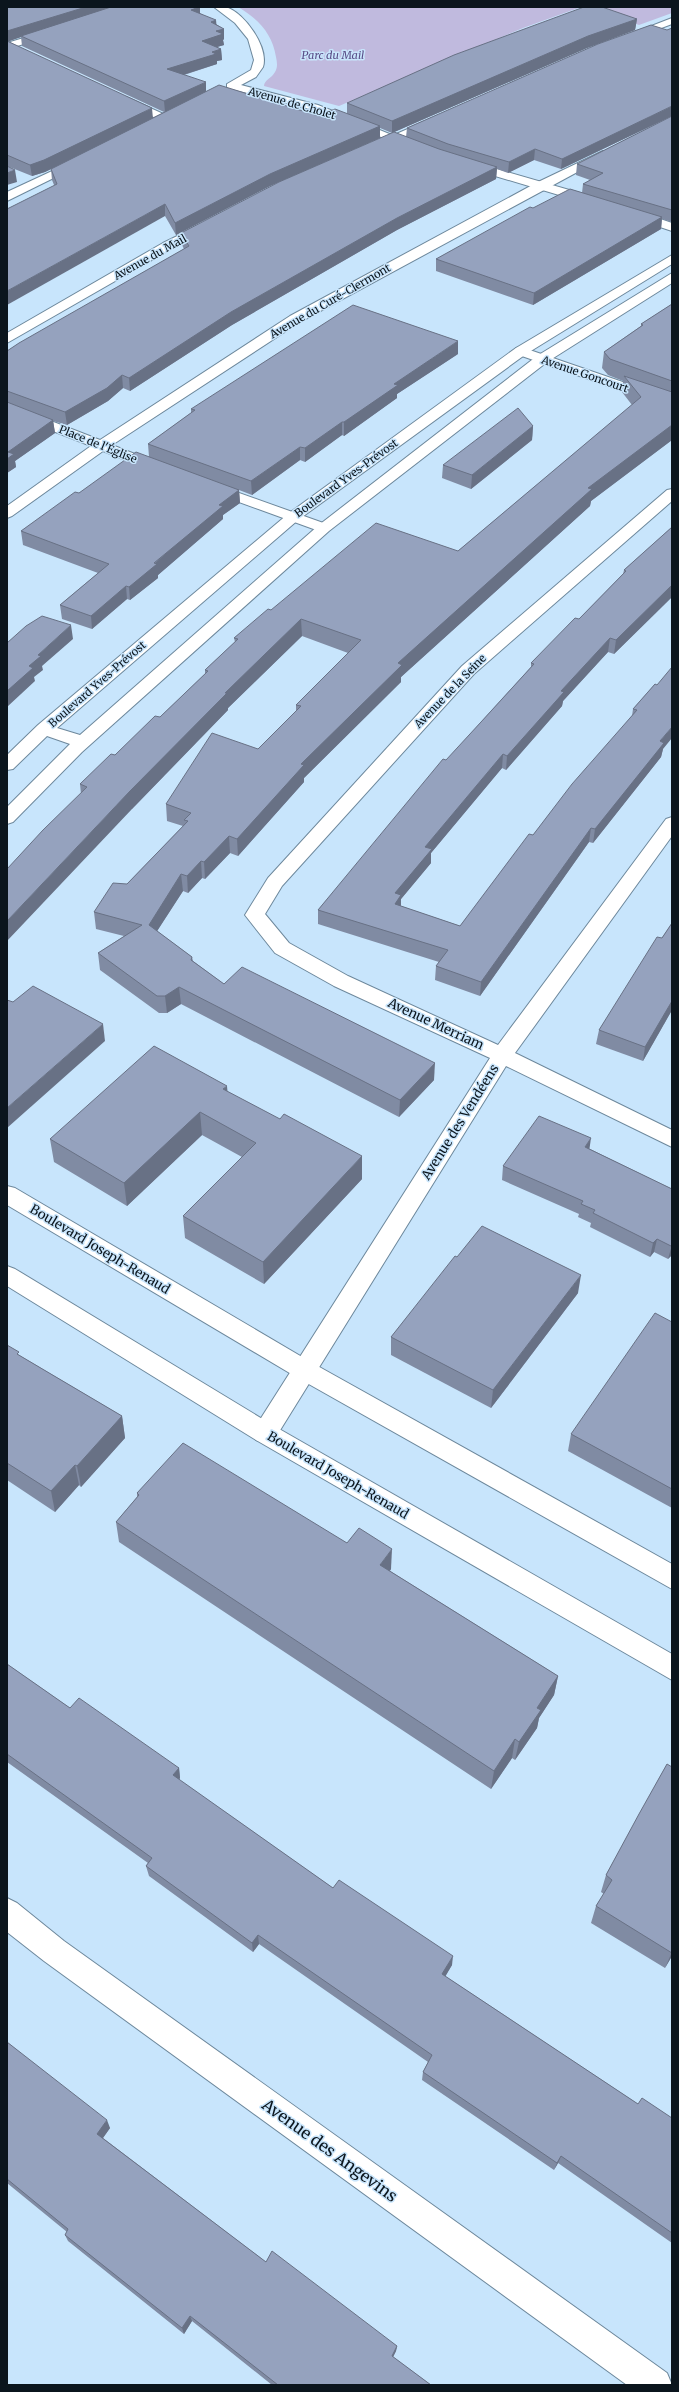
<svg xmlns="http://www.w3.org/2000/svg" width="679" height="2392" font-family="Merriweather,serif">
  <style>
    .green { fill: #c0bade }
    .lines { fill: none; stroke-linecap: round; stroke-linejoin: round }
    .street-casing { stroke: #6d889c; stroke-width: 2 }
    .secondary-casing { stroke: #6d889c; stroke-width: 2 }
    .street { fill: #fff; fill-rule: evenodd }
    .secondary { fill: #fff; fill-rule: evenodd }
    .wall { fill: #808ba3; fill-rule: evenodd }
    .shaded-wall { fill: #687185 }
    .building { fill: #95a2be; stroke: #687185 }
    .labels { text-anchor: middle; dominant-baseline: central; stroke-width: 3; stroke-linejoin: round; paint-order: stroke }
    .far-park-label { font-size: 11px; font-style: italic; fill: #584b86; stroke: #c8e5fc }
    .far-street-label { font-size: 11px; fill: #0b151d; stroke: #c8e5fc }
    .street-label { font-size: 13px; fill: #0b151d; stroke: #c8e5fc }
    .near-street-label { font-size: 16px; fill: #0b151d; stroke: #c8e5fc }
  </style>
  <rect width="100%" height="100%" fill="#c8e5fc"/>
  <g class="green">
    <path d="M 238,7 L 581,7 L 523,28 L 339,106 L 264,86 C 264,80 272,78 275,72 C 278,67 277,62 276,57 C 272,33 258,19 238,7 Z"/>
    <path d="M 587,7 L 672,7 L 672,13 L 639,25 Z"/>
  </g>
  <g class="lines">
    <g class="street-casing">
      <g id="street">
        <path d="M 672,18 L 672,24 L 632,39 L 628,40 L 623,37 Z"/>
        <path d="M 50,30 L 55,33 L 54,35 L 7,49 L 7,43 Z"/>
        <path d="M 126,97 L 170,117 L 172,119 L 170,121 L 162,121 L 122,102 L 122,98 Z"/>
        <path d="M 435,117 L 439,118 L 439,122 L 379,148 L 375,149 L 369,146 Z"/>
        <path d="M 603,151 L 607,152 L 609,154 L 607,156 L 300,322 L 112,445 L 163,465 L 165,468 L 163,471 L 153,471 L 103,451 L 12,516 L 7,518 L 7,506 L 91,446 L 7,413 L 7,404 L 100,440 L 290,316 L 536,183 Z"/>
        <path d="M 78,159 L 84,162 L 82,164 L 7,201 L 7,192 Z"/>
        <path d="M 208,221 L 214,225 L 212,228 L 171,249 L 7,343 L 7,333 L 163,243 Z"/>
        <path d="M 521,347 L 672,399 L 672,408 L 516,354 L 514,351 L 516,348 Z"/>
        <path d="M 211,483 L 329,525 L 332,528 L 324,533 L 319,531 L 206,490 L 204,487 Z"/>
        <path d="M 672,489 L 672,501 L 474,674 L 282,886 L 265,914 L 289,943 L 348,976 L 498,1045 L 666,819 L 672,817 L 672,836 L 515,1053 L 672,1130 L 672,1147 L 506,1066 L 274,1440 L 265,1443 L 256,1440 L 253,1433 L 256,1426 L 490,1058 L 334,986 L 275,953 L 245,915 L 268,878 L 462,666 L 667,490 Z"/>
        <path d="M 7,1898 L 17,1903 L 64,1941 L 667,2373 L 672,2385 L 627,2385 L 44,1961 L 7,1932 Z"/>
      </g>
    </g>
    <g class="secondary-casing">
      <g id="secondary">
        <path d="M 214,7 C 218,7 223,6 226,7 C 245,13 269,48 263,67 L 256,77 L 241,85 L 318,105 L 419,146 L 413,149 L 409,148 L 310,109 L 227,88 L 227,84 L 251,70 L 254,60 L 248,39 L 235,23 Z"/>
        <path d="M 469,161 L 597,198 L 599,201 L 593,205 L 589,204 L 465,167 L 463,165 Z"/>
        <path d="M 634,210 L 672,223 L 672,231 L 630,217 L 628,214 L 630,211 Z"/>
        <path d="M 672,255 L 672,264 L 526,354 L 298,520 L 57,728 L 80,735 L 319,525 L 537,356 L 672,273 L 672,283 L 547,362 L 329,531 L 82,752 L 13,822 L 7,824 L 7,807 L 70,744 L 47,736 L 13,769 L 7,770 L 7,755 L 38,725 L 288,514 L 516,348 Z"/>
        <path d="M 7,1186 L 15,1188 L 314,1364 L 672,1564 L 672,1589 L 298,1378 L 7,1205 Z"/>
        <path d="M 7,1266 L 15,1269 L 274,1426 L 672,1654 L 672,1680 L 256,1440 L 7,1286 Z"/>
      </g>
    </g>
    <use href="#street" class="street"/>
    <use href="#secondary" class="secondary"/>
  </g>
  <g class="wall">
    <path d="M 7,7 L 200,7 L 200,13 L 216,24 L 224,29 L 224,39 L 223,40 L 224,45 L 217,47 L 221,49 L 222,60 L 217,61 L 217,64 L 184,75 L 206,91 L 319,116 L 347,114 L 347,103 L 637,19 L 635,30 L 587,48 L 392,133 L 380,128 L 380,138 L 270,186 L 176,235 L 165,216 L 54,185 L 52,180 L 51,169 L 45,172 L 32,176 L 7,166 ZM 21,37 L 22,46 L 164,112 L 152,118 L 8,41 Z"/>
    <path d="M 672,116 L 561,169 L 534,160 L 508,173 L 497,169 L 496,179 L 397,230 L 232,325 L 130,391 L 123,388 L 108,401 L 67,425 L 53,421 L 55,433 L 15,461 L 16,467 L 7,473 L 7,351 L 184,249 L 182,245 L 181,233 L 406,137 L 407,128 Z"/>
    <path d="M 672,116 L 672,222 L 662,219 L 661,229 L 533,305 L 436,271 L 436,259 L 533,208 L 582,193 L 583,184 L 590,180 L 576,175 L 577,164 Z"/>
    <path d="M 672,304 L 672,440 L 591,501 L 590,506 L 401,677 L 401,682 L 304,778 L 304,782 L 238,856 L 230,853 L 205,879 L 202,878 L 188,893 L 183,891 L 157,931 L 192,957 L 193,961 L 224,984 L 434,1080 L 399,1117 L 181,1004 L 167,1013 L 159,1013 L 100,970 L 98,953 L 124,936 L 96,929 L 94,912 L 127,884 L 183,826 L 167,821 L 166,804 L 258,749 L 296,711 L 296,705 L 348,653 L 302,636 L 228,708 L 228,710 L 132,809 L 81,794 L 80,784 L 160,717 L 205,674 L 205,670 L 235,642 L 234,638 L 271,610 L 458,551 L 632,405 L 622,392 L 623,381 L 608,375 L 602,368 L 604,352 L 641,326 L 641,324 Z"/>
    <path d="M 458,354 L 397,394 L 397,398 L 344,436 L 342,435 L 305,462 L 300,460 L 252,495 L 239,490 L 240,503 L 223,515 L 223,519 L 158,575 L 158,578 L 130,600 L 127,599 L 92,629 L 62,619 L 60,605 L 98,573 L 23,545 L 21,531 L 79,493 L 149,457 L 148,444 L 191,413 L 191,409 Z"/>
    <path d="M 533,426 L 532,440 L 471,489 L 442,478 L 443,465 Z"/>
    <path d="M 672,527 L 672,597 L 614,654 L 608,652 L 563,701 L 562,706 L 506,770 L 502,768 L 431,853 L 431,863 L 401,899 L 401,906 L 460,926 L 533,835 L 632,716 L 633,709 L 655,684 L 663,749 L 661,757 L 593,843 L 589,842 L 480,996 L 435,980 L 436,966 L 439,962 L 318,924 L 318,910 L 481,722 L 531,667 L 531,663 L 579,619 L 623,574 L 624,570 Z"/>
    <path d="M 672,923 L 672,1010 L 643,1061 L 596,1044 L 599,1030 Z"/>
    <path d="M 227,1091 L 362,1179 L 264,1284 L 185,1238 L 183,1216 L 242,1157 L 202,1135 L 127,1206 L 54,1162 L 50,1139 Z"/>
    <path d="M 590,1149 L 672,1189 L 672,1256 L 671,1256 L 668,1259 L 654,1252 L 650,1257 L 590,1227 L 591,1223 L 578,1217 L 579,1214 L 502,1180 L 503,1166 Z"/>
    <path d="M 457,1257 L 578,1293 L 491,1408 L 391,1355 L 391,1337 Z"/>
    <path d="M 672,1322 L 672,1508 L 568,1451 L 571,1434 Z"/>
    <path d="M 7,1345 L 19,1355 L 122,1416 L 125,1438 L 81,1487 L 79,1485 L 55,1512 L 7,1480 Z"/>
    <path d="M 137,1493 L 347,1543 L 391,1569 L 390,1571 L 558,1676 L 554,1695 L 539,1718 L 537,1728 L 515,1760 L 512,1758 L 491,1789 L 119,1542 L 116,1522 L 137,1497 Z"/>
    <path d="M 7,1664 L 70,1708 L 179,1768 L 180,1778 L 179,1780 L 333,1888 L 452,1965 L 445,1976 L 638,2104 L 672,2118 L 672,2243 L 558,2163 L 554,2170 L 422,2080 L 423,2072 L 428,2062 L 259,1944 L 253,1952 L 149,1876 L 146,1866 L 148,1863 L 7,1762 Z"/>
    <path d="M 667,1764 L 672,1956 L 665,1968 L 591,1923 L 596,1906 L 604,1894 L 601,1892 L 606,1875 Z"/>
    <path d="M 7,2042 L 110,2128 L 103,2138 L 266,2262 L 397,2346 L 396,2351 L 393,2357 L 431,2385 L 272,2385 L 192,2321 L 184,2334 L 68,2241 L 65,2235 L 67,2232 L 7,2183 Z"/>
  </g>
  <g class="shaded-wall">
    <path d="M 86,7 L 122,7 L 21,36 L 21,37 L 7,42 L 7,31 Z"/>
    <path d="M 200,7 L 200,18 L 191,10 Z"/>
    <path d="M 637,19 L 635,30 L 587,48 L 392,133 L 392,121 L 588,36 Z"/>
    <path d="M 216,20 L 217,30 L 211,22 Z"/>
    <path d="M 224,29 L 224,39 L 223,40 L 224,45 L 203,51 L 202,41 L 216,31 Z"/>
    <path d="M 221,49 L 222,60 L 217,61 L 217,64 L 167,80 L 167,69 L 212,52 Z"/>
    <path d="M 206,82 L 206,92 L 165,112 L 164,101 Z"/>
    <path d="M 672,106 L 672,116 L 561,169 L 562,159 Z"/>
    <path d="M 152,108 L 153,119 L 45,172 L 32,176 L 30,165 Z"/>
    <path d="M 380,126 L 380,138 L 270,186 L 176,235 L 175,223 L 270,174 Z"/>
    <path d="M 535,149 L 534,160 L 508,173 L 509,162 Z"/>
    <path d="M 497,167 L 496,179 L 397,230 L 232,325 L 130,391 L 129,378 L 231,312 L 397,218 Z"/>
    <path d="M 15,170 L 17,182 L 7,185 L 7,173 Z"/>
    <path d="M 165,204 L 165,216 L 7,305 L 7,291 Z"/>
    <path d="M 662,217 L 661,229 L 533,305 L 534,293 Z"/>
    <path d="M 458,341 L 458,354 L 397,394 L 397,398 L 344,436 L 344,422 L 394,384 Z"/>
    <path d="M 122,375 L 123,388 L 108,401 L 67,425 L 65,412 Z"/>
    <path d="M 53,420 L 55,433 L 15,461 L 16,467 L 7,473 L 7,459 L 8,452 Z"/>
    <path d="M 342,422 L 342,435 L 305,462 L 305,448 Z"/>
    <path d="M 672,425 L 672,440 L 591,501 L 590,506 L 401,677 L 401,682 L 304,778 L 304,782 L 238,856 L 237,839 L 301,764 L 398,663 L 588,488 Z"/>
    <path d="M 533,426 L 532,440 L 471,489 L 472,475 Z"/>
    <path d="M 300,447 L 300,460 L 252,495 L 251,481 Z"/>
    <path d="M 239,490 L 240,503 L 223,515 L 223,519 L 158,575 L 158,578 L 130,600 L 129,587 L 219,505 Z"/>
    <path d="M 672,585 L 672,597 L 614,654 L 616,640 Z"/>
    <path d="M 126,586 L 127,599 L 92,629 L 91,616 Z"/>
    <path d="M 301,619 L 302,636 L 228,708 L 228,710 L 132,809 L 7,941 L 7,921 L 130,791 L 225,693 Z"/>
    <path d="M 71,625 L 73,639 L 42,666 L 43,670 L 34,677 L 35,681 L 7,707 L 7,691 L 29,666 L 38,655 Z"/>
    <path d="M 610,638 L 608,652 L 563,701 L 562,706 L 506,770 L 507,756 L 561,691 Z"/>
    <path d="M 672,727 L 672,738 L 663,749 L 661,757 L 593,843 L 595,829 L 660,741 Z"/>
    <path d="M 503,754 L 502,768 L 431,853 L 431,863 L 401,899 L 401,909 L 394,918 L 395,893 L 425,847 Z"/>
    <path d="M 591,828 L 589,842 L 480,996 L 481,982 Z"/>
    <path d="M 229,836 L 230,853 L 205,879 L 204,862 Z"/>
    <path d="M 201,861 L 202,878 L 188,893 L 187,876 Z"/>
    <path d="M 181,874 L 183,891 L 150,942 L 149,925 Z"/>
    <path d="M 179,987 L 181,1004 L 167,1013 L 165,996 Z"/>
    <path d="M 672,1001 L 672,1010 L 643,1061 L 645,1047 Z"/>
    <path d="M 103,1024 L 105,1041 L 7,1128 L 7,1108 Z"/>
    <path d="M 435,1063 L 434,1080 L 399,1117 L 400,1100 Z"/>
    <path d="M 227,1086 L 229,1109 L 223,1089 Z"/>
    <path d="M 200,1112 L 202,1135 L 127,1206 L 124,1183 Z"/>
    <path d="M 591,1138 L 589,1152 L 585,1147 Z"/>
    <path d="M 362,1156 L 362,1179 L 264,1284 L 263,1262 Z"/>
    <path d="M 657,1239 L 654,1252 L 650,1257 L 653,1243 Z"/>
    <path d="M 672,1245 L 672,1251 L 671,1256 L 668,1259 Z"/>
    <path d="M 581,1275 L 578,1293 L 491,1408 L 493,1390 Z"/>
    <path d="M 122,1416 L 125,1438 L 81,1487 L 77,1466 Z"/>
    <path d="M 75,1465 L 79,1485 L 55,1512 L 51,1491 Z"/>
    <path d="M 392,1549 L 391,1569 L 379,1585 L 380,1565 Z"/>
    <path d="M 558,1676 L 554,1695 L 539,1718 L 537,1728 L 515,1760 L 519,1742 L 537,1708 Z"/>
    <path d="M 515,1739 L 512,1758 L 491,1789 L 494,1771 Z"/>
    <path d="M 179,1768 L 180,1778 L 174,1786 L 173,1775 Z"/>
    <path d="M 258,1935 L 259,1944 L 253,1952 L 252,1943 Z"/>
    <path d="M 672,1952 L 672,1956 L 665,1968 Z"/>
    <path d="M 453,1956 L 452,1965 L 441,1984 L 442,1974 Z"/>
    <path d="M 107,2120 L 110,2128 L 100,2142 L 97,2134 Z"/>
    <path d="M 561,2156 L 558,2163 L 554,2170 L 557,2163 Z"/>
    <path d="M 190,2316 L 192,2321 L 184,2334 L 182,2328 Z"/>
    <path d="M 397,2346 L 396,2351 L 391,2361 L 392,2356 Z"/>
  </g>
  <g class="building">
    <path d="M 7,7 L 86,7 L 7,31 Z"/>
    <path d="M 111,7 L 199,7 L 191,10 L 216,20 L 211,22 L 224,29 L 216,31 L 223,34 L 202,41 L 221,49 L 212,52 L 216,54 L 167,69 L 206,82 L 164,101 L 21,36 Z"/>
    <path d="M 584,7 L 602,7 L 637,19 L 588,36 L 392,121 L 347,103 L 454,55 Z"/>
    <path d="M 651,25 L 667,30 L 672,28 L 672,106 L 562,159 L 535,149 L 509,162 L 448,144 L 407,128 L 598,44 Z"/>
    <path d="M 7,41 L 152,108 L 44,160 L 30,165 L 7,155 Z"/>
    <path d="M 219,85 L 319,116 L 335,109 L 380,126 L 270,174 L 175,223 L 165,204 L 7,291 L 7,209 L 57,184 L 51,169 Z"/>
    <path d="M 672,116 L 672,210 L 583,184 L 603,173 L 577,164 Z"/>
    <path d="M 394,132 L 439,149 L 497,167 L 397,218 L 231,312 L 129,378 L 122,375 L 107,388 L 65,412 L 7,391 L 7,351 L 19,343 L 189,246 L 181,233 L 279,182 Z"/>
    <path d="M 7,166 L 15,170 L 7,173 Z"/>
    <path d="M 570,189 L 662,217 L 534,293 L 436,259 L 530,207 L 533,208 Z"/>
    <path d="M 672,304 L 672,381 L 610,359 L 604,352 L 643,325 L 641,324 Z"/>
    <path d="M 353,305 L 458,341 L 394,384 L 398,385 L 344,422 L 342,422 L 305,448 L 300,447 L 251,481 L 148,444 L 195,410 L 191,409 Z"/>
    <path d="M 624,376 L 672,392 L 672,425 L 588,488 L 592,489 L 398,663 L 402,665 L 301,764 L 304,765 L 237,839 L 229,836 L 204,862 L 201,861 L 187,876 L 181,874 L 149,925 L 192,957 L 191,960 L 224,984 L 242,967 L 435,1063 L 400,1100 L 179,987 L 165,996 L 157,996 L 98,953 L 142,925 L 94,912 L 113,883 L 127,884 L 188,821 L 184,820 L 191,813 L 166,804 L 212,733 L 258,749 L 301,706 L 296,705 L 361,640 L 301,619 L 225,693 L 227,693 L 130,791 L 7,921 L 7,869 L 43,830 L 87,787 L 80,784 L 111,754 L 115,755 L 155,716 L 160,717 L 208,671 L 205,670 L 238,639 L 234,638 L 268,609 L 271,610 L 376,523 L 458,551 L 641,397 Z"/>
    <path d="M 7,402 L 53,420 L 8,452 L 14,454 L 7,459 Z"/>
    <path d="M 518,408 L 533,426 L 472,475 L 443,465 Z"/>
    <path d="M 136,452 L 239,490 L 219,505 L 223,506 L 154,563 L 157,564 L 129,587 L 126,586 L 91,616 L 60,605 L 109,564 L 21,531 L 75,492 L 79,493 Z"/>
    <path d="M 672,527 L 672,585 L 616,640 L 610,638 L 561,691 L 564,692 L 507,756 L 503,754 L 425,847 L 432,849 L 395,893 L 401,895 L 395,904 L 460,926 L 529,834 L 533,835 L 572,784 L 637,710 L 633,709 L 655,684 L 657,685 L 672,667 L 672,727 L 660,741 L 664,743 L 595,829 L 591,828 L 481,982 L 436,966 L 448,950 L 318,910 L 443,759 L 446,760 L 481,722 L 534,664 L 531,663 L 575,618 L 579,619 L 626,571 L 624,570 Z"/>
    <path d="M 42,616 L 71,625 L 38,655 L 41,656 L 29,666 L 33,668 L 7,691 L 7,643 L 26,626 Z"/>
    <path d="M 672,923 L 672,1001 L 645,1047 L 599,1030 L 657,937 L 662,938 Z"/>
    <path d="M 33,986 L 103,1024 L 7,1108 L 7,1000 L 13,1002 Z"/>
    <path d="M 154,1046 L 227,1086 L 223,1089 L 280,1119 L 284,1114 L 362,1156 L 263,1262 L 183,1216 L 256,1143 L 200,1112 L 124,1183 L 50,1139 Z"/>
    <path d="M 539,1116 L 591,1138 L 585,1147 L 672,1189 L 672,1245 L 671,1246 L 657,1239 L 653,1243 L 593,1213 L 595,1210 L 581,1204 L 583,1201 L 503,1166 Z"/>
    <path d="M 482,1226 L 581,1275 L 493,1390 L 391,1337 L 455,1256 L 457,1257 Z"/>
    <path d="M 655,1313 L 672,1322 L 672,1489 L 571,1434 Z"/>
    <path d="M 7,1345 L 19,1352 L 17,1354 L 122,1416 L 77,1466 L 75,1465 L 51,1491 L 7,1463 Z"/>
    <path d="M 183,1443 L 347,1543 L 359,1528 L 392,1549 L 380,1565 L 558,1676 L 537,1708 L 541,1710 L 519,1742 L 515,1739 L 494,1771 L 116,1522 L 139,1495 L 137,1493 Z"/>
    <path d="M 7,1664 L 70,1708 L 79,1698 L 179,1768 L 173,1775 L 333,1888 L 339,1880 L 453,1956 L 442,1974 L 638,2104 L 642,2098 L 672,2118 L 672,2233 L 561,2156 L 557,2163 L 423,2072 L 432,2055 L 258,1935 L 252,1943 L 146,1866 L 152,1858 L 7,1754 Z"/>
    <path d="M 667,1764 L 672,1767 L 672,1953 L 596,1906 L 612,1880 L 606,1875 L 639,1814 Z"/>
    <path d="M 7,2042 L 107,2120 L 97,2134 L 266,2262 L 272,2251 L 397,2346 L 392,2356 L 431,2385 L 278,2385 L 190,2316 L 182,2328 L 65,2235 L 68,2229 L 7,2179 Z"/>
  </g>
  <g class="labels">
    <g class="far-park-label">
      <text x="333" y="55">Parc du Mail</text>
    </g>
    <g class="far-street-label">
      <text transform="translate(292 103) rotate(16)">Avenue de Cholet</text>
      <text transform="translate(150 257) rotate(-29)">Avenue du Mail</text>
      <text transform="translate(330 301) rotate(-30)">Avenue du Curé-Clermont</text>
      <text transform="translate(585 374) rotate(19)">Avenue Goncourt</text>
      <text transform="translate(98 444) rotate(22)">Place de l'Église</text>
      <text transform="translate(346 478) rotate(-36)">Boulevard Yves-Prévost</text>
      <text transform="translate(97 684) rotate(-41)">Boulevard Yves-Prévost</text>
      <text transform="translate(450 691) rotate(-46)">Avenue de la Seine</text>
    </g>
    <g class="street-label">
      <text transform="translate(436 1024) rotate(25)">Avenue Merriam</text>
      <text transform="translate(460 1122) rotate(-58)">Avenue des Vendéens</text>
      <text transform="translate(100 1249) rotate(31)">Boulevard Joseph-Renaud</text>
      <text transform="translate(338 1475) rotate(30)">Boulevard Joseph-Renaud</text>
    </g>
    <g class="near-street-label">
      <text transform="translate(330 2150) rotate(36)">Avenue des Angevins</text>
    </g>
  </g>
  <rect width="679" height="2392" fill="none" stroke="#0b151d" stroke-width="16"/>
</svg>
